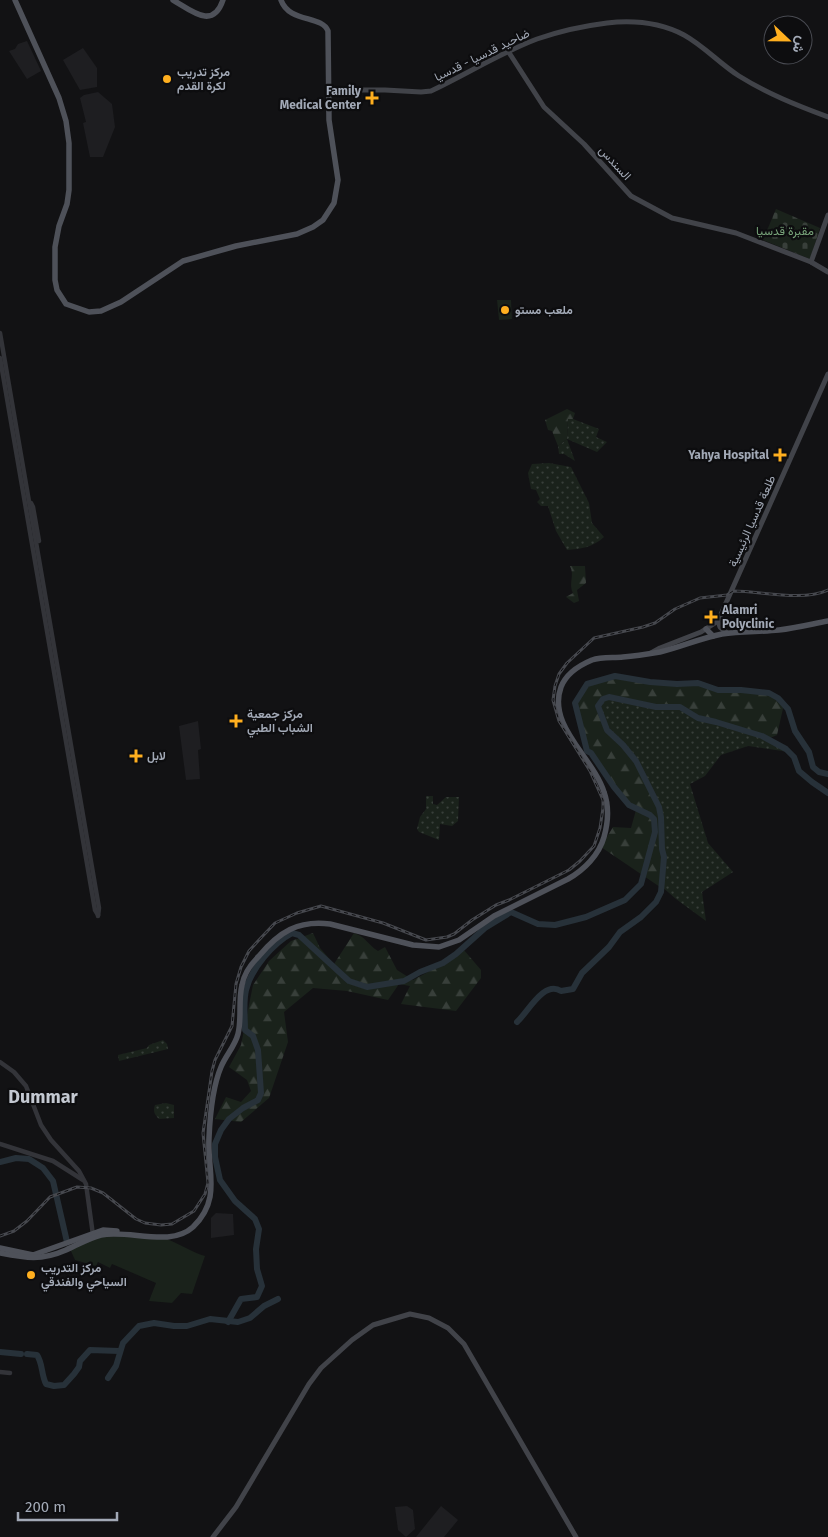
<svg xmlns="http://www.w3.org/2000/svg" width="828" height="1537" font-family="'Fira Sans',Vazirmatn,sans-serif">
  <style>
    .built { fill: #1e1e21 }
    .grass { fill: url(#grass-dots) }
    .forest { fill: url(#forest-firs) }
    .cemetery { fill: url(#cemetery-stones) }
    .park { fill: #1a221b }
    .lines { fill: none; stroke-linecap: round; stroke-linejoin: round }
    .river { stroke: #273139; stroke-width: 6 }
    .tertiary { stroke: #333439; stroke-width: 4.5 }
    .secondary { stroke: #414349; stroke-width: 5 }
    .primary { stroke: #4e5159; stroke-width: 5.5 }
    .rail-casing { stroke: #46484e; stroke-width: 3 }
    .rail { stroke: #0d0d0f; stroke-width: 1; stroke-dasharray: 4; stroke-linecap: butt }
    .poi-dot { fill: #ffaf1f; stroke: #0d0d0f; stroke-width: 2 }
    .labels { text-anchor: middle; dominant-baseline: central; stroke-width: 4.5; stroke-linejoin: round; paint-order: stroke }
    .street-label { font-size: 12px; fill: #a2a9b6; stroke: #0d0d0f }
    .poi-label { font-size: 12px; font-weight: bold; fill: #a2a9b6; stroke: #0d0d0f; text-anchor: start }
    .park-label { font-size: 12px; fill: #77a379; stroke: #0d0d0f }
    .district-label { font-size: 18px; font-weight: bold; fill: #c3c8d1; stroke: #0d0d0f }
  </style>
  <defs>
    <pattern id="grass-dots" width="8" height="8" patternUnits="userSpaceOnUse" patternTransform="scale(1.25)"><rect width="8" height="8" fill="#1a221b"/><path d="M2 2h.1M6 6h.1" fill="none" stroke="#383f3a" stroke-width="1.8" stroke-linecap="round"/></pattern>
    <pattern id="forest-firs" width="22" height="20" patternUnits="userSpaceOnUse" patternTransform="scale(1.25)"><rect width="22" height="20" fill="#1a221b"/><path d="M5 1l3.5 6h-7zM16 11l3.5 6h-7z" fill="#383f3a"/></pattern>
    <pattern id="cemetery-stones" width="16" height="16" patternUnits="userSpaceOnUse" patternTransform="scale(1.25)"><rect width="16" height="16" fill="#1a221b"/><path d="M2 7V4a2 2 0 0 1 4 0v3zM10 15v-3a2 2 0 0 1 4 0v3z" fill="#383f3a"/></pattern>
  </defs>
  <rect width="100%" height="100%" fill="#121214"/>
  <g class="built">
    <path d="M 27,41 L 41,71 L 27,79 L 9,51 L 15,49 L 18,44 Z"/>
    <path d="M 83,48 L 97,68 L 97,87 L 80,90 L 63,60 Z"/>
    <path d="M 98,92 L 112,104 L 115,127 L 103,157 L 90,157 L 83,123 L 86,122 L 80,98 L 84,95 Z"/>
    <path d="M 198,721 L 201,749 L 198,750 L 200,779 L 186,780 L 179,726 Z"/>
    <path d="M 216,1213 L 233,1214 L 234,1235 L 211,1238 L 211,1218 Z"/>
    <path d="M 407,1506 L 413,1510 L 415,1529 L 406,1537 L 398,1530 L 395,1507 Z"/>
    <path d="M 441,1506 L 458,1520 L 444,1537 L 416,1537 Z"/>
  </g>
  <g class="grass">
    <path d="M 568,419 L 573,419 L 599,429 L 596,437 L 607,442 L 597,452 L 567,439 L 575,461 L 564,454 L 559,454 L 558,446 L 567,439 Z"/>
    <path d="M 549,463 L 571,467 L 589,503 L 592,523 L 604,537 C 593,547 582,549 567,550 L 556,531 L 548,506 L 541,506 L 537,502 L 540,499 L 536,490 L 531,489 L 528,473 L 532,464 Z"/>
    <path d="M 609,697 L 656,707 L 683,709 L 693,716 L 770,740 L 789,752 L 748,746 L 721,755 L 705,776 L 690,784 L 708,843 L 733,872 L 702,892 L 706,921 L 676,899 L 661,886 C 666,843 664,800 638,764 C 633,756 627,749 621,742 C 618,740 614,738 612,735 C 604,728 600,714 599,704 L 603,699 Z"/>
    <path d="M 426,796 L 433,796 L 433,804 L 437,805 L 446,797 L 459,797 L 458,821 L 452,826 L 440,824 L 439,840 L 419,832 L 417,829 L 420,817 L 426,809 Z"/>
    <path d="M 163,1040 L 167,1044 L 168,1049 L 119,1061 L 118,1055 L 147,1048 L 149,1045 Z"/>
    <path d="M 166,1103 L 174,1105 L 174,1118 L 159,1119 C 154,1114 153,1111 155,1105 Z"/>
  </g>
  <g class="forest">
    <path d="M 567,409 L 575,413 L 573,419 L 568,419 L 567,439 L 558,446 L 552,431 L 548,430 L 545,420 Z"/>
    <path d="M 570,566 L 585,566 L 586,583 L 577,590 L 579,601 L 574,603 L 566,597 L 573,593 C 568,584 575,575 570,566 Z"/>
    <path d="M 615,676 L 653,682 L 676,684 L 698,683 L 718,690 L 762,691 L 774,696 L 784,704 L 777,735 L 768,739 L 751,732 L 695,717 L 683,709 L 637,703 L 609,697 L 601,701 L 599,708 L 607,730 L 627,749 L 646,778 L 661,812 L 662,849 L 666,861 L 663,889 L 601,847 L 613,827 L 631,828 L 636,810 L 629,805 L 587,751 L 575,703 L 587,684 Z"/>
    <path d="M 313,933 L 320,948 L 334,964 L 354,933 C 366,937 367,944 378,951 L 385,947 L 397,970 L 413,980 L 456,957 L 463,949 L 481,970 L 481,978 L 456,1011 L 401,1004 L 410,986 L 399,984 L 388,1000 L 347,991 L 313,988 L 284,1012 L 288,1042 L 269,1098 L 241,1122 L 215,1119 L 226,1097 L 241,1102 L 251,1091 L 247,1080 L 229,1067 L 241,1045 L 253,985 L 269,961 L 291,941 Z"/>
  </g>
  <path class="cemetery" d="M 776,209 L 820,228 L 810,259 L 763,240 Z"/>
  <g class="park">
    <path d="M 497,300 L 511,300 L 512,319 L 499,320 Z"/>
    <path d="M 102,1236 L 163,1238 C 178,1242 190,1252 205,1256 L 192,1294 L 181,1293 L 172,1303 L 149,1301 L 156,1283 L 112,1264 L 110,1268 L 98,1262 L 96,1266 L 75,1260 L 70,1249 Z"/>
  </g>
  <g class="lines">
    <g class="river">
      <path d="M 517,1022 C 528,1012 544,980 561,991 L 573,989 L 582,973 L 609,947 L 620,932 L 641,917 L 656,902 L 661,892 L 664,857 L 662,849 L 661,817 L 659,807 L 636,761 L 623,745 L 607,730 L 598,706 L 603,699 L 609,697 L 656,707 L 680,707 L 698,718 L 716,722 L 762,736 L 786,749 L 794,757 L 799,771 L 812,782 L 828,793"/>
      <path d="M 0,1162 L 16,1158 L 29,1159 L 43,1168 L 53,1181 L 67,1242"/>
      <path d="M 228,1322 L 241,1299 L 257,1297 L 262,1286 L 257,1269 L 256,1249 L 259,1229 L 255,1219 L 235,1201 L 220,1180 L 215,1157 L 215,1144 L 221,1130 L 229,1119 L 243,1108 L 258,1100 L 261,1093 L 258,1050 L 253,1036 L 245,1030 C 245,1017 243,1003 246,990 C 251,969 273,943 292,933 L 299,935 L 349,981 L 367,987 L 404,981 L 420,972 L 443,963 L 456,954 L 485,928 L 511,912 L 538,924 L 555,925 L 586,917 L 625,900 L 641,884 L 655,832 L 654,819 L 650,815 L 629,805 L 614,787 L 591,753 L 587,751 L 575,703 L 587,684 L 615,676 L 650,682 L 677,684 L 698,683 L 718,690 L 741,690 L 769,693 L 778,698 L 788,709 L 795,731 L 809,752 L 813,767 L 819,772 L 828,774"/>
      <path d="M 0,1352 L 21,1354"/>
      <path d="M 27,1354 L 37,1355 C 43,1364 41,1374 46,1384 L 54,1386 L 64,1385 L 74,1374 L 79,1367 L 80,1361 L 90,1350 L 119,1351"/>
      <path d="M 108,1378 L 116,1366 L 123,1343 L 139,1326 L 154,1323 L 174,1326 L 187,1326 L 210,1319 L 238,1322 L 250,1318 L 264,1306 L 278,1299"/>
    </g>
    <g class="tertiary">
      <path d="M 0,333 L 99,908 L 98,916"/>
      <path d="M 0,358 L 95,910 L 98,915"/>
      <path d="M 31,503 L 33,507 L 39,541"/>
      <path d="M 0,1062 L 14,1072 L 26,1086 L 41,1125 L 51,1140 L 79,1171 L 86,1184 L 93,1235"/>
      <path d="M 0,1144 L 53,1161 L 83,1180"/>
      <path d="M 0,1372 L 10,1373"/>
    </g>
    <g class="secondary">
      <path d="M 508,51 L 544,107 L 584,144 L 631,196 L 672,218 L 736,233 L 811,262 L 828,272"/>
      <path d="M 328,90 L 385,90 L 421,92 L 431,91 C 467,74 500,53 537,39 C 560,31 583,26 607,23 C 633,20 661,23 684,35 C 704,46 720,64 739,76 C 768,94 796,105 828,117"/>
      <path d="M 811,262 L 828,215"/>
      <path d="M 718,621 L 720,627 L 727,633"/>
      <path d="M 651,653 L 660,648 L 701,632 L 718,621 L 828,374"/>
      <path d="M 213,1537 L 236,1507 L 309,1384 L 321,1368 L 352,1340 L 373,1325 L 410,1314 L 429,1318 L 448,1328 L 464,1344 L 576,1537"/>
    </g>
    <g class="primary">
      <path d="M 15,0 L 59,98 L 66,121 L 69,143 L 69,190 L 67,204 L 59,226 L 55,247 L 55,280 L 57,290 L 66,304 L 89,312 L 101,311 L 121,302 L 183,261 L 236,246 L 297,234 L 313,227 L 323,220 L 334,203 L 338,180 L 329,120 L 328,31 C 322,15 289,23 281,0"/>
      <path d="M 173,0 C 192,11 213,30 223,0"/>
      <path d="M 706,629 L 713,636"/>
      <path d="M 0,1248 L 33,1255 L 103,1230 L 117,1231"/>
      <path d="M 0,1253 C 26,1258 41,1261 66,1250 C 77,1245 89,1238 101,1235 C 129,1229 170,1248 193,1227 C 222,1199 207,1171 209,1138 C 210,1115 212,1088 221,1067 C 226,1055 235,1046 238,1034 C 242,1018 238,1001 242,985 C 244,973 251,964 259,956 C 279,932 298,920 330,924 L 413,945 L 439,947 L 459,940 L 494,916 L 568,879 C 584,870 599,855 604,837 C 608,823 609,806 604,792 C 593,757 547,726 561,687 C 566,674 580,665 592,660 C 601,657 613,658 623,657 C 635,656 648,654 660,652 C 681,647 701,638 722,634 C 741,631 760,632 779,630 C 796,628 812,624 828,621"/>
    </g>
    <g class="rail-casing">
      <path id="rail" d="M 0,1236 L 14,1231 L 27,1221 L 50,1197 L 77,1187 L 91,1188 L 103,1193 L 136,1219 L 145,1223 L 161,1225 L 172,1224 L 194,1211 L 205,1194 L 208,1183 L 203,1133 L 212,1071 L 215,1060 L 232,1026 L 236,984 L 241,967 L 249,951 L 258,941 L 275,923 L 297,913 L 321,906 L 383,923 L 426,940 L 447,937 L 454,934 L 472,920 L 496,905 L 509,900 L 569,870 L 580,861 L 594,846 L 600,828 L 603,808 L 603,800 L 590,771 L 559,721 L 553,700 L 555,686 L 559,674 L 567,663 L 594,638 L 643,627 L 655,623 L 675,609 L 700,598 L 727,595 L 733,591 C 762,591 801,602 828,590"/>
    </g>
    <use href="#rail" class="rail"/>
  </g>
  <g class="poi-dot">
    <circle cx="167" cy="79" r="5"/>
    <path d="M369.5 90.5h5v5h5v5h-5v5h-5v-5h-5v-5h5z"/>
    <circle cx="505" cy="310" r="5"/>
    <path d="M777.5 447.5h5v5h5v5h-5v5h-5v-5h-5v-5h5z"/>
    <path d="M708.5 609.5h5v5h5v5h-5v5h-5v-5h-5v-5h5z"/>
    <path d="M233.5 713.5h5v5h5v5h-5v5h-5v-5h-5v-5h5z"/>
    <path d="M133.5 748.5h5v5h5v5h-5v5h-5v-5h-5v-5h5z"/>
    <circle cx="31" cy="1275" r="5"/>
  </g>
  <g class="labels">
    <g class="street-label">
      <text transform="translate(482 55) rotate(-26)">ضاحيد قدسيا - قدسيا</text>
      <text transform="translate(615 163) rotate(48)">السندس</text>
      <text transform="translate(752 521) rotate(-66)">طلعة قدسيا الرئيسية</text>
    </g>
    <g class="poi-label">
      <text x="177" y="72">مركز تدريب<tspan x="177" dy="14">لكرة القدم</tspan></text>
      <text x="361" y="91" text-anchor="end">Family<tspan x="361" dy="14">Medical Center</tspan></text>
      <text x="515" y="310">ملعب مستو</text>
      <text x="769" y="455" text-anchor="end">Yahya Hospital</text>
      <text x="722" y="610">Alamri<tspan x="722" dy="14">Polyclinic</tspan></text>
      <text x="247" y="714">مركز جمعية<tspan x="247" dy="14">الشباب الطبي</tspan></text>
      <text x="147" y="756">لابل</text>
      <text x="41" y="1268">مركز التدريب<tspan x="41" dy="14">السياحي والفندقي</tspan></text>
    </g>
    <g class="park-label">
      <text x="785" y="231">مقبرة قدسيا</text>
    </g>
    <g class="district-label">
      <text x="43" y="1097">Dummar</text>
    </g>
  </g>
  <g transform="translate(788 40) rotate(112)"><circle r="24" fill="#0d0d0f" stroke="#494b52"/>
  <path d="M0-4L9 19L0 12L-9 19Z" fill="#ffaf1f"/>
  <text y="-8" font-size="14" font-weight="bold" text-anchor="middle" fill="#a2a9b6">ش</text>
  </g>
  <path d="M18 1512v8h99v-8" fill="none" stroke="#a2a9b6" stroke-width="2.5"/>
  <text x="25" y="1512" font-size="15" fill="#a2a9b6" stroke="#0d0d0f" stroke-width="4" paint-order="stroke">200 m</text>
</svg>
